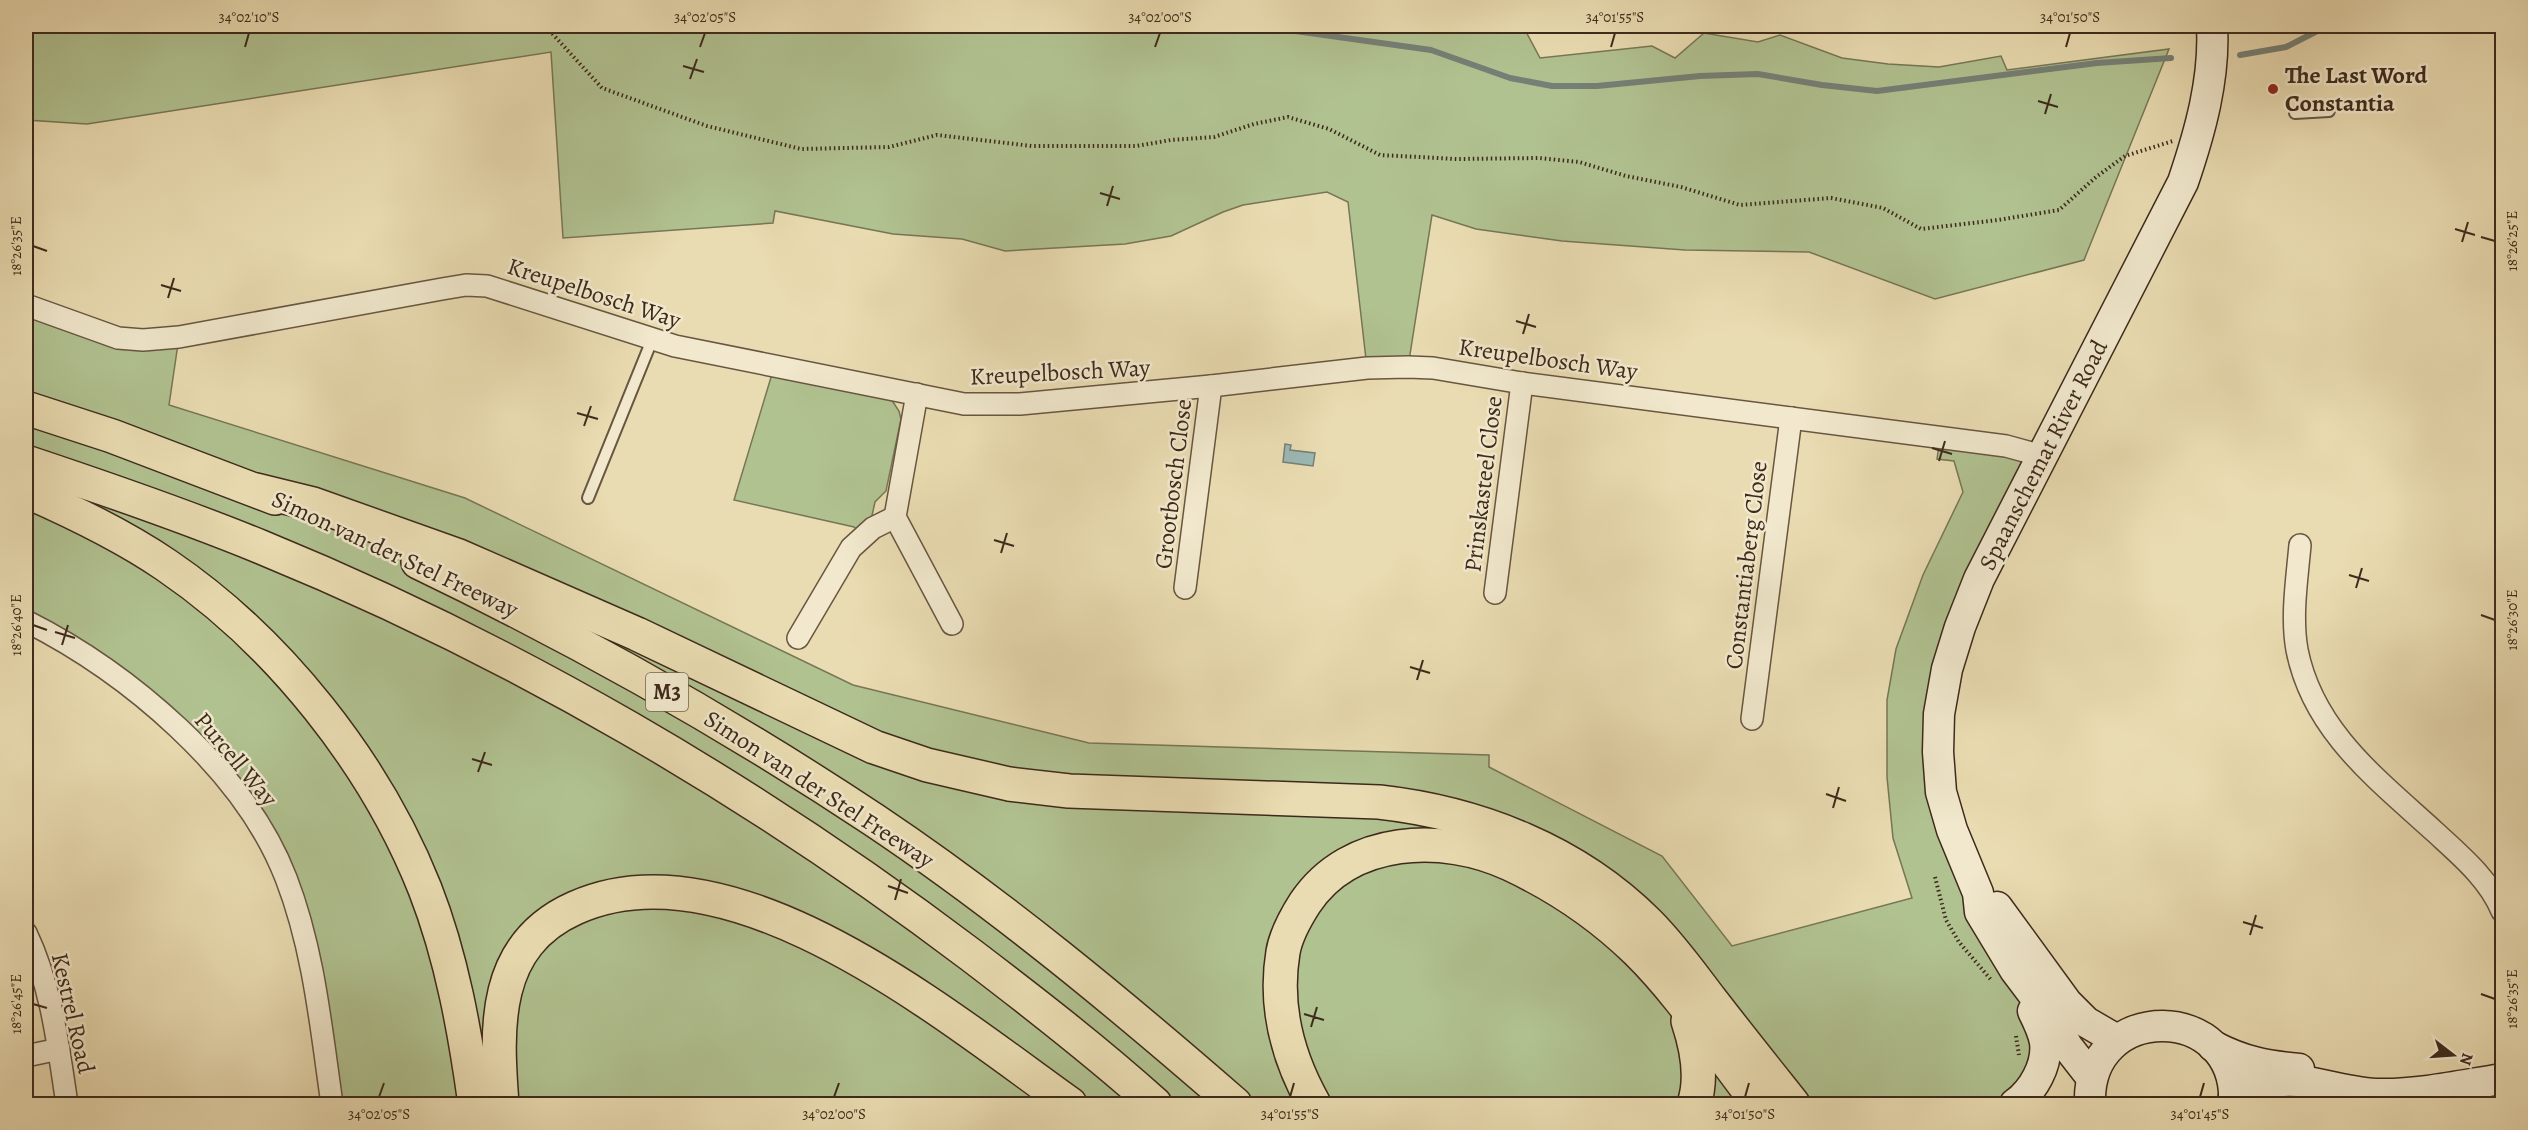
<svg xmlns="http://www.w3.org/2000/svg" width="2528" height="1130" font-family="Alegreya,serif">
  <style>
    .green { fill: #b1c291; stroke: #777656; stroke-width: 1.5 }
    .water { fill: #9bb9b5; stroke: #758077; stroke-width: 1.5 }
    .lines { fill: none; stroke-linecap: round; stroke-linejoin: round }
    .stream { stroke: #758077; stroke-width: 6 }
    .lane-casing { stroke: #685641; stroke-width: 14 }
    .street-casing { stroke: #685641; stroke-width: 24 }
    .secondary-casing { stroke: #3d2a1b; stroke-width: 33 }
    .highway-casing { stroke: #3d2a1b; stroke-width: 36 }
    .path { stroke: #3d2a1b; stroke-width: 4; stroke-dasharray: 1.5 3; stroke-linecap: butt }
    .lane { stroke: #f1e8cd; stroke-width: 10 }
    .street { stroke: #f1e8cd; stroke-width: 21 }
    .secondary { stroke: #f1e8cd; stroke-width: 30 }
    .highway { stroke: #eadcb2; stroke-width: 33 }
    .ticks { fill: none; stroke: #3d2a1b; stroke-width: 2 }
    .poi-dot { fill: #8f2418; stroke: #f1e8cd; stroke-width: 2 }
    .labels { text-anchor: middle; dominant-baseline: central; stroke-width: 5; stroke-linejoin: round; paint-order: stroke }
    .shield { fill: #f1e8cd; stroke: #736350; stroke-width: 1.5 }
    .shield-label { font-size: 22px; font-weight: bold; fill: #3d2a1b }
    .poi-label { font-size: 24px; font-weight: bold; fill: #3d2a1b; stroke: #f1e8cd; text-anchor: start }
    .street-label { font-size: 24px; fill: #3d2a1b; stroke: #f1e8cd }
    .neatline { fill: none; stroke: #3d2a1b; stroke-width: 2 }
    .ticks-label { font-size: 15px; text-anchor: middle; fill: #3d2a1b }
  </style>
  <rect width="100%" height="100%" fill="#eadcb2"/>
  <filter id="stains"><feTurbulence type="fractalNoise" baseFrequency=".00333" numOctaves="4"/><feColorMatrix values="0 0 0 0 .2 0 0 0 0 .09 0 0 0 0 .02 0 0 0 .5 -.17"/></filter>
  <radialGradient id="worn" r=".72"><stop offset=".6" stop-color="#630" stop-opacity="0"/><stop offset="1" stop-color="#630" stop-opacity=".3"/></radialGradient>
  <g class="green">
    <path d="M 26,26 L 1523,26 L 1540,58 L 1652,46 L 1675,58 L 1704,33 L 1758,42 L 1780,35 L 1842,58 L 1888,64 L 1939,67 L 2001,56 L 2007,70 L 2169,49 L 2084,260 L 1935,299 L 1809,252 L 1685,250 L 1562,241 L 1476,229 L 1432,215 L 1408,367 L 1367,368 L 1348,202 L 1327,192 L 1243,205 L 1223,212 L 1171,236 L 1125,244 L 1005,251 L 962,239 L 893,234 L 775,211 L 773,223 L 563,238 L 551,52 L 87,124 L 26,120 Z"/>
    <path d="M 26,305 L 118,338 L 179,337 L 169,405 L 465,498 L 853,685 L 1089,743 L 1489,755 L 1489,767 L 1662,856 L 1732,946 L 1912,898 L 1893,838 L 1887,777 L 1887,700 L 1896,649 L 1923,575 L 1963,492 L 1954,461 L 1937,459 L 1940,438 L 2043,456 L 1979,579 L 1938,752 L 2043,1032 L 2015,1104 L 332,1104 L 285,875 L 208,758 L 26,621 Z"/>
    <path d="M 772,374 L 891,399 L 899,411 L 901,419 L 886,491 L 875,502 L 871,520 L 859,532 L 854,527 L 734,500 Z"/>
  </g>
  <path class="water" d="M 1285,444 L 1291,445 L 1290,450 L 1315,453 L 1313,466 L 1283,462 Z"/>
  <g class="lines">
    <g class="stream">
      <path d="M 1259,26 L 1431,50 L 1510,78 L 1552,86 L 1597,86 L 1700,76 L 1758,74 L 1822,85 L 1877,91 L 2097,63 L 2171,58"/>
      <path d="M 2240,55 L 2286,47 L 2327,26"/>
    </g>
    <g class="lane-casing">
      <g id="lane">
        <path d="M 2295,113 L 2329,111"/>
        <path d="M 588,498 L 652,340"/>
      </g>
    </g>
    <g class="street-casing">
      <g id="street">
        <path d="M 26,305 L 118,338 L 143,340 L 179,337 L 442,289 L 466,285 L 487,286 L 675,346 L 964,404 L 1020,404 L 1211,386 L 1367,368 L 1408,367 L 1433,368 L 1522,383 L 2006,446 L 2043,456"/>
        <path d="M 917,394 L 895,517 L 952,624"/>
        <path d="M 2300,545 C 2297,579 2291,616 2297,650 C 2313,731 2377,779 2435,832 C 2460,855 2489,879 2502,911"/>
        <path d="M 1185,588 L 1211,386"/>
        <path d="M 1495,593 L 1522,383"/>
        <path d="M 26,621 C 127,672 244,769 286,878 C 314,950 321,1028 332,1104"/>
        <path d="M 798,638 L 851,548 L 873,528 L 895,517"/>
        <path d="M 1752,719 L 1791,418"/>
        <path d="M 26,933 C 52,987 58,1046 67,1104"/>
        <path d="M 26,1056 L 59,1049"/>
      </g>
    </g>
    <g class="secondary-casing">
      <g id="secondary">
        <path d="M 1997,907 L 2067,1003 L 2086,1022 L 2117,1040"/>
        <path d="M 2213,1046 C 2244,1062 2266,1066 2299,1069"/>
        <path d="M 2092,1078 L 2067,1046 L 2055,1023 L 2015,970 L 1980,912 L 1978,893 L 1952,830 L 1941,792 L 1938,752 L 1939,714 L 1947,669 L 1960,627 L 1979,579 L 2183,182 C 2200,132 2215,79 2212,26"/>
        <path d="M 2234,1096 C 2250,1090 2266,1082 2283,1081 C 2316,1079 2349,1095 2383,1094 C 2423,1094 2463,1085 2502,1079"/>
        <path d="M 2015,1104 C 2033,1091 2048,1065 2045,1042 C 2043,1031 2038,1021 2033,1011"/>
        <path d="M 2090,1104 C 2086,999 2240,1001 2234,1104"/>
      </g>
    </g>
    <g class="highway-casing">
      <g id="highway">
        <path d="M 26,408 L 112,436 L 275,498"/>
        <path d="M 26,462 C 104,488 183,515 261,547 C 513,650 754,791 971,955 C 1034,1003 1096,1051 1155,1104"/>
        <path d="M 256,490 L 313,504 L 459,556 L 637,634 L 874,747 L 927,765 L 1009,784 L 1069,791 L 1379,802 C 1478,813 1576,851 1648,923 C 1672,947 1691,974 1711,1000 C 1738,1035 1766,1070 1793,1104"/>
        <path d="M 26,491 C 74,512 122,535 166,565 C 278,641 375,763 425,889 C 452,958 465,1032 475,1104"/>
        <path d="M 418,562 C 576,638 728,723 874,820 C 1001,905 1120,1004 1235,1104"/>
        <path d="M 1688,1021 C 1697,1048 1703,1077 1694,1104"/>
        <path d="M 502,1104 C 496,1027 492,945 575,908 C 732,837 949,1018 1070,1104"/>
        <path d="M 1314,1104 C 1288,1058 1274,1006 1283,952 C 1286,935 1296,917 1305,903 C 1350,836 1443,833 1510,864 C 1557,886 1600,915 1637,951 C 1682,995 1720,1055 1759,1104"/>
      </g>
    </g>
    <g class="path">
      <path d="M 548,26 L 549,30 L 602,88 L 707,126 L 801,149 L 889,147 L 937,135 L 1032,146 L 1136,146 L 1171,140 L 1214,137 L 1254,124 L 1288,117 L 1329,129 L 1380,155 L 1457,159 L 1539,158 L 1579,162 L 1626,176 L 1681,187 L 1740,205 L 1831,198 L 1883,208 L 1921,229 L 1998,220 L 2059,210 L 2096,177 L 2125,156 L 2173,141"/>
      <path d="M 1935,877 L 1946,920 L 1959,942 L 1992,981"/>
      <path d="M 2016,1036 L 2019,1055"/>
    </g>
    <use href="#lane" class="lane"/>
    <use href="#street" class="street"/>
    <use href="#secondary" class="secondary"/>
    <use href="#highway" class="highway"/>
  </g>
  <path class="ticks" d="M 245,47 L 249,33M 700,47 L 705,33M 1155,47 L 1160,33M 1611,47 L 1615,33M 2066,47 L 2070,33M 683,66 L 704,72M 690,79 L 697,59M 2038,101 L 2058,107M 2045,114 L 2051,94M 1100,193 L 1120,199M 1107,206 L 1113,186M 2455,229 L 2475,235M 2481,237 L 2495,241M 2462,242 L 2468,222M 33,246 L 47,251M 161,285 L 181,291M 168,298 L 174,278M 1516,321 L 1536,327M 1523,334 L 1529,314M 577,413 L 598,419M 584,426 L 591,406M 1932,448 L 1952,454M 1939,461 L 1945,441M 994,540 L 1014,546M 1001,553 L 1007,533M 2349,575 L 2369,581M 2356,588 L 2362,568M 2481,615 L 2495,620M 33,625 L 47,630M 55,632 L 75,638M 62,645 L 68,625M 1410,667 L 1430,673M 1417,680 L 1423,660M 472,759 L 492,765M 478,772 L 485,752M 1826,794 L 1846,801M 1833,808 L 1839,787M 888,886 L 908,893M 895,900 L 901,879M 2243,922 L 2263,928M 2250,935 L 2256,915M 2481,994 L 2495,999M 33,1004 L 47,1008M 1304,1014 L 1324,1020M 1311,1027 L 1317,1007M 379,1097 L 384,1083M 834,1097 L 839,1083M 1290,1097 L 1294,1083M 1745,1097 L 1749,1083M 2200,1097 L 2204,1083"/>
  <circle class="poi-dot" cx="2273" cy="89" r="6"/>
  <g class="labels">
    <rect class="shield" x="646" y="673" width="42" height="38" rx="4.5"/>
    <g class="shield-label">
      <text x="667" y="692">M3</text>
    </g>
    <g class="poi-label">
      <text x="2285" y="75">The Last Word<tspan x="2285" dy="28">Constantia</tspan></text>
    </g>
    <g class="street-label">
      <text transform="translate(594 293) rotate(18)">Kreupelbosch Way</text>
      <text transform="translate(1548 359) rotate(8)">Kreupelbosch Way</text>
      <text transform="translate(1060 372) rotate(-3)">Kreupelbosch Way</text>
      <text transform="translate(2043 455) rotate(-63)">Spaanschemat River Road</text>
      <text transform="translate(1173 484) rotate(-83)">Grootbosch Close</text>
      <text transform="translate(1483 484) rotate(-83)">Prinskasteel Close</text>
      <text transform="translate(395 554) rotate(25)">Simon van der Stel Freeway</text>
      <text transform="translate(1746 565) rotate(-83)">Constantiaberg Close</text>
      <text transform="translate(236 759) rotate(50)">Purcell Way</text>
      <text transform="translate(819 789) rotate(33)">Simon van der Stel Freeway</text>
      <text transform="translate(73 1013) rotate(77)">Kestrel Road</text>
    </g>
  </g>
  <rect width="2528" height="1130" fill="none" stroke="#eadcb2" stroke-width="66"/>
  <g transform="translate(2453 1055) rotate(107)" stroke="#f1e8cd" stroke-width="4.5" paint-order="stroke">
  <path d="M0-4.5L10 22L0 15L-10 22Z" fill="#3d2a1b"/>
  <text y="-9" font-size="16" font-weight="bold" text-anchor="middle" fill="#3d2a1b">N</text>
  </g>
  <rect x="33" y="33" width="2462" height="1064" class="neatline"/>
  <g class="ticks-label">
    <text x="249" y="22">34°02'10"S</text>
    <text x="705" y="22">34°02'05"S</text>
    <text x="1160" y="22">34°02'00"S</text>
    <text x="1615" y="22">34°01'55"S</text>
    <text x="2070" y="22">34°01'50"S</text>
    <text transform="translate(2512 241) rotate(-90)" y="5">18°26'25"E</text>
    <text transform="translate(16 246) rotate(-90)" y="5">18°26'35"E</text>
    <text transform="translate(2512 620) rotate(-90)" y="5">18°26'30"E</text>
    <text transform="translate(16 625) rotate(-90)" y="5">18°26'40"E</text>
    <text transform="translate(2512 999) rotate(-90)" y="5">18°26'35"E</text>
    <text transform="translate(16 1004) rotate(-90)" y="5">18°26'45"E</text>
    <text x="379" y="1119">34°02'05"S</text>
    <text x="834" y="1119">34°02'00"S</text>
    <text x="1290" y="1119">34°01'55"S</text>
    <text x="1745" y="1119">34°01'50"S</text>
    <text x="2200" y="1119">34°01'45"S</text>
  </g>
  <rect width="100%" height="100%" filter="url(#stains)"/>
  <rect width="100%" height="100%" fill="url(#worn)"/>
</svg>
